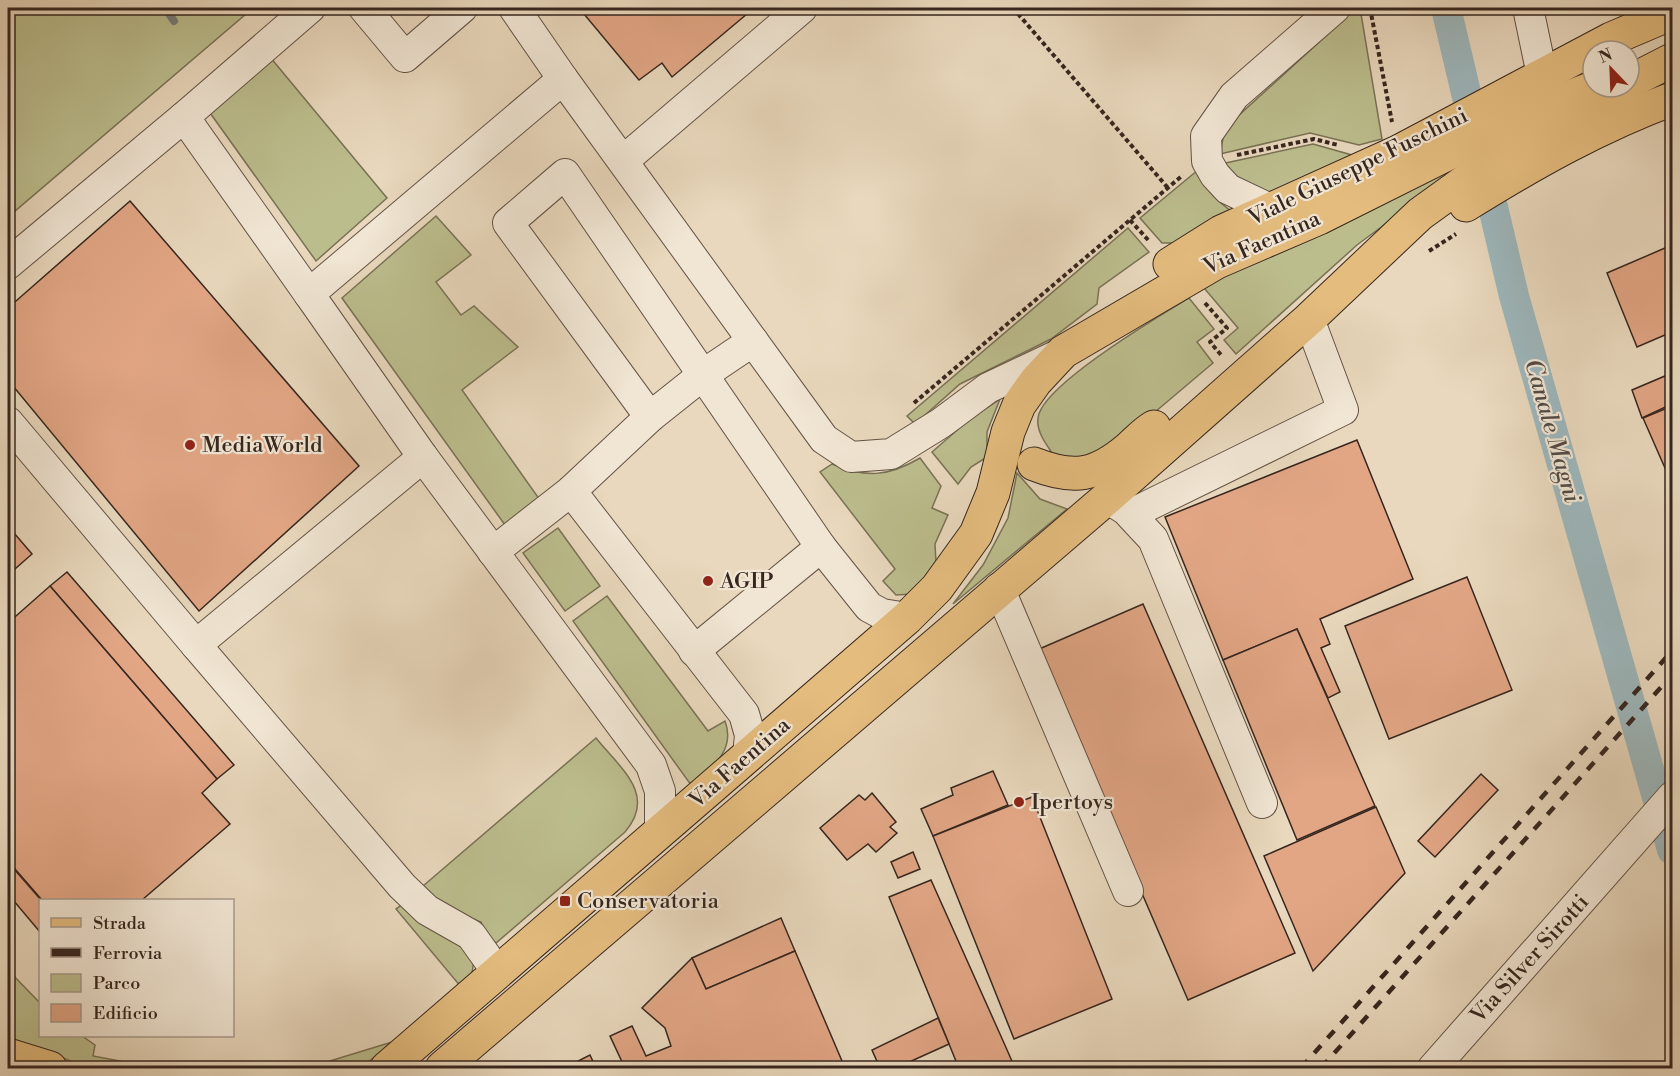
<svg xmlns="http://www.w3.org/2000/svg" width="1680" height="1076" font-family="'Libre Bodoni',serif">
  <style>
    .green { fill: #bcbd8d; stroke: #797256; stroke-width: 1.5 }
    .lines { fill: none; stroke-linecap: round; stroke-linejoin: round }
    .stream { stroke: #747d7d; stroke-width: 8 }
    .canal { stroke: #9db7bc; stroke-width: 30 }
    .building { fill: #e2a685; stroke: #36261f; stroke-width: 1.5 }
    .minor-casing { stroke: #635246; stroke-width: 32 }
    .major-casing { stroke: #36261f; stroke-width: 35 }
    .highway-casing { stroke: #36261f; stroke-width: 35 }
    .path { stroke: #36261f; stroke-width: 4; stroke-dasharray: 4.5 3; stroke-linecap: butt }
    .minor { stroke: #f1e6d4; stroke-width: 30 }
    .major { stroke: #e4bc7e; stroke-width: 33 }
    .highway { stroke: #e4bc7e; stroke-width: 33 }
    .rail { stroke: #36261f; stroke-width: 4.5; stroke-dasharray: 10 10; stroke-linecap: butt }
    .poi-dot { fill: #8f2418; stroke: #f1e6d4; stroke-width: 2 }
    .labels { text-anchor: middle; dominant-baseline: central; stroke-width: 4.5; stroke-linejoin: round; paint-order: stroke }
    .street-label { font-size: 22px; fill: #36261f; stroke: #f1e6d4 }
    .poi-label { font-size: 22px; fill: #36261f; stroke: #f1e6d4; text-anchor: start }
    .water-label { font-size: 24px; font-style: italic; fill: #504a46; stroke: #f1e6d4 }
  </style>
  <rect width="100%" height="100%" fill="#e9d8bd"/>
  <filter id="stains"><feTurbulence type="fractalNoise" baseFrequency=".00333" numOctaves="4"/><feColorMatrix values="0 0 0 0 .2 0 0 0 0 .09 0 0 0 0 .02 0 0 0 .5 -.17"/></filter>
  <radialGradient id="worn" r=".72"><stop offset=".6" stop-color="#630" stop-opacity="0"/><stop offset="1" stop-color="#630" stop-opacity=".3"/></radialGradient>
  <g class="green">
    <path d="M 8,8 L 253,8 L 8,217 Z"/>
    <path d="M 1351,8 L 1360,8 L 1382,139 L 1359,145 L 1310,133 L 1220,154 L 1225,128 L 1329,33 Z"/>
    <path d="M 270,57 L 387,198 L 316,261 L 208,110 Z"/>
    <path d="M 1313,144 L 1359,157 C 1332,169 1287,197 1259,191 C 1243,187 1232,175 1221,164 Z"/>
    <path d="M 1456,164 L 1462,167 L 1357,245 L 1236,354 L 1224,340 L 1238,328 L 1204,288 L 1237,268 Z"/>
    <path d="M 1198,170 C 1206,191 1217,201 1235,214 L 1178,243 L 1162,243 L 1140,218 Z"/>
    <path d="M 436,216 L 471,255 L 436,282 L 461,315 L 474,306 L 518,347 L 462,390 L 540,500 L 505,525 L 342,298 Z"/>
    <path d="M 1128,228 L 1149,252 L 1099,288 L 1097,304 L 1051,339 L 960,384 L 915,424 L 907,416 Z"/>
    <path d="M 1189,298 L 1214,329 L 1197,342 L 1213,363 L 1097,461 L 1054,456 C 1047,445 1036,432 1038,418 C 1041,386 1159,316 1189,298 Z"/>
    <path d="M 1000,399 L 987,432 L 987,457 L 971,467 L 958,484 L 932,452 L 971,418 Z"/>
    <path d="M 920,458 L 941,486 L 932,508 L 948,515 L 935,544 L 936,563 L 912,594 L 896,595 L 883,581 L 895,569 L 820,472 L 832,464 C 865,478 888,477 920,458 Z"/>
    <path d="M 1017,473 L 1040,499 L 1067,509 L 953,604 L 983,565 L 1008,518 Z"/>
    <path d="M 558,528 L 600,586 L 565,611 L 523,553 Z"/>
    <path d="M 607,596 L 708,731 L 725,721 C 736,751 712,767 691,785 L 573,621 Z"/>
    <path d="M 596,738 C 621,769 657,795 625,832 L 496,943 L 488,938 L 481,922 L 443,907 L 423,886 Z"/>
    <path d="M 403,904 C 428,919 502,952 461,987 L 396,909 Z"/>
    <path d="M 8,970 L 40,1003 L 40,1036 L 82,1036 L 95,1045 L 93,1056 L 157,1068 L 89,1068 L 8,1037 Z"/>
    <path d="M 392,1042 L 361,1068 L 301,1068 L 307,1068 Z"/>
  </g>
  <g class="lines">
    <path class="stream" d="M 165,8 L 174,21"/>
    <path class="canal" d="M 1446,8 L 1514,296 L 1672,850"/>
  </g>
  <g class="building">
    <path d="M 579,8 L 754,8 L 672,77 L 662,63 L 639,80 Z"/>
    <path d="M 130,201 L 359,466 L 199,611 L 8,380 L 8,308 Z"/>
    <path d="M 1672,245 L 1672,332 L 1637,347 L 1607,273 Z"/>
    <path d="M 1672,373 L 1672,404 L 1642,418 L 1632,390 Z"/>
    <path d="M 1672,406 L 1672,484 L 1643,418 Z"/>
    <path d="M 1357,440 L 1413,579 L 1320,619 L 1330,644 L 1321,648 L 1340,692 L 1328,698 L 1297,629 L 1223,660 L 1165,517 Z"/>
    <path d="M 8,526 L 32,554 L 8,575 Z"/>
    <path d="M 67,572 L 234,765 L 217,779 L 50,586 Z"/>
    <path d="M 1467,577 L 1512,690 L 1389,739 L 1345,626 Z"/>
    <path d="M 50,586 L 217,779 L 202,793 L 230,824 L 142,900 L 42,900 L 8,861 L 8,623 Z"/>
    <path d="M 1143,604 L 1295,953 L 1188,1000 L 1037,650 Z"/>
    <path d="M 1297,629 L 1375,806 L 1297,840 L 1223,660 Z"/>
    <path d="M 993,771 L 1008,805 L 933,836 L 921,809 L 953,795 L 951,788 Z"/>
    <path d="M 1481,774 L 1498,790 L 1435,857 L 1418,841 Z"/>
    <path d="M 872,793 L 896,822 L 890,827 L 897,833 L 876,852 L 868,844 L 847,860 L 820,828 L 859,795 L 865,800 Z"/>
    <path d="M 1032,797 L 1112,999 L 1014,1039 L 933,836 Z"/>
    <path d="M 1376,807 L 1405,873 L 1313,971 L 1264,856 Z"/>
    <path d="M 913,852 L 920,869 L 898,878 L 891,862 Z"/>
    <path d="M 8,862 L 41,900 L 40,932 L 8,894 Z"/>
    <path d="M 931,880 L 1004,1043 L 1015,1068 L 970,1068 L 967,1063 L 958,1066 L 889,897 Z"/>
    <path d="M 781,918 L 795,951 L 706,989 L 692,958 Z"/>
    <path d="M 795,951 L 845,1068 L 615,1068 L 623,1064 L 610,1036 L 632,1026 L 646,1056 L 671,1046 L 665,1028 L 642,1008 L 692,958 L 706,989 Z"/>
    <path d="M 938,1018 L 949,1044 L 896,1068 L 880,1068 L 872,1050 Z"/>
    <path d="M 590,1055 L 596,1068 L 574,1068 L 572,1064 Z"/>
  </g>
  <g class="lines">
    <g class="minor-casing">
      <g id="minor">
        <path d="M 364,8 L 405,57 L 462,8"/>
        <path d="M 514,8 L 563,79"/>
        <path d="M 1528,8 L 1542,75"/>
        <path d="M 623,161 L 802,8"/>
        <path d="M 1270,209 L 1228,189 L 1215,175 L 1207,161 L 1206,136 L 1234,96 L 1335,8"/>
        <path d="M 8,264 L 184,117"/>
        <path d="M 309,294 L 184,117 L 310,8"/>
        <path d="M 650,417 L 508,223 L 565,174 L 821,547 L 869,607 L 882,614 L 907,618"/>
        <path d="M 8,422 L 196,645"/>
        <path d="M 423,457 L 196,645 L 402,886 L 427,910 L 471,935 L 498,973"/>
        <path d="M 571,491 L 744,714 L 750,735 L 748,756"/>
        <path d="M 1107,498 L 1126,510 L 1153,539 L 1262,803"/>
        <path d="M 1131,514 L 1343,410 L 1309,319"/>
        <path d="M 493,552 L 571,491 L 650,417 L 704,374 L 753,341"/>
        <path d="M 999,588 L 1128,891"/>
        <path d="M 694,651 L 821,547"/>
        <path d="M 660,832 L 660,791 L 651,765 L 423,457 L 309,294 L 563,79 L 824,439 L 851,457 L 891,454 L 941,423 L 988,388 L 1058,355"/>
        <path d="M 1433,1068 L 1672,797"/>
      </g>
    </g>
    <g class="major-casing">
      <g id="major">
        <path d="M 1629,82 L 1672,60"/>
        <path d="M 1466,205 C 1532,164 1599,126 1672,99"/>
        <path d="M 1170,264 L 1221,232 L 1398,152 L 1611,39 L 1672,13"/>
        <path d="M 1034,464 C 1074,480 1096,476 1129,448 C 1137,441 1144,433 1154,427"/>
        <path d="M 387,1068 L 907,618 L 937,588 L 976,534 L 993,493 L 1008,432 L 1019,405 L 1036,381 L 1063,352 L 1217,262 L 1319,218 L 1529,113 L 1595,87"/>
        <path d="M 442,1068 L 1107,498 L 1309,319 L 1420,214 L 1535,131 L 1620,87"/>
      </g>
    </g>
    <g class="highway-casing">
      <path id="highway" d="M 8,1055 L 50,1068"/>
    </g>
    <g class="path">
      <path d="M 1013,8 L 1168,188"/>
      <path d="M 1370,8 L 1392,122"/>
      <path d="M 1237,155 L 1314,139 L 1338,145"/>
      <path d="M 1130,220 L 1149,241"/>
      <path d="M 1429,251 L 1456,234"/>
      <path d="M 1205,303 L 1227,328 L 1210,342 L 1222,356"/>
      <path d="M 914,403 L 1183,175"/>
    </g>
    <use href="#minor" class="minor"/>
    <use href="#major" class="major"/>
    <use href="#highway" class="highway"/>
    <g class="rail">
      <path d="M 1301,1068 L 1672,651"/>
      <path d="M 1321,1068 L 1672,675"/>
    </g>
  </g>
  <g class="poi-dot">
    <circle cx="190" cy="445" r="6"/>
    <circle cx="708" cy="581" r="6"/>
    <circle cx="1019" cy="802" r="6"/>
    <rect x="559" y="895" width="12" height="12" rx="3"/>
  </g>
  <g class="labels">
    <g class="street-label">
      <text transform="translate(1358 167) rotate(-26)">Viale Giuseppe Fuschini</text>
      <text transform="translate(1262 243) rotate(-24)">Via Faentina</text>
      <text transform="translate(740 763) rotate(-41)">Via Faentina</text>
      <text transform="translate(1530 959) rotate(-48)">Via Silver Sirotti</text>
    </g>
    <g class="poi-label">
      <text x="202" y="445">MediaWorld</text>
      <text x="720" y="581">AGIP</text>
      <text x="1031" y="802">Ipertoys</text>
      <text x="577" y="901">Conservatoria</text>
    </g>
    <g class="water-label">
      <text transform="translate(1552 431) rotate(74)">Canale Magni</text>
    </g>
  </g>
  <rect width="1680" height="1076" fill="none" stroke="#e9d8bd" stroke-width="30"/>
  <rect x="9" y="9" width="1662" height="1058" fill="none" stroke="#36261f" stroke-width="3"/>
  <rect x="15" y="15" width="1650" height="1046" fill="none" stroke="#36261f" stroke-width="1.5"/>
  <rect x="39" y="899" width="195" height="138" fill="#f1e6d4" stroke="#a6998c" stroke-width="1.5"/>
  <rect x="51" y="918" width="30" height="9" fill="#e4bc7e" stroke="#a6998c" stroke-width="1.5"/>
  <text x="93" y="929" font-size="18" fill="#36261f">Strada</text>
  <rect x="51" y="948" width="30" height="9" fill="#36261f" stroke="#a6998c" stroke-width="1.5"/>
  <text x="93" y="959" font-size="18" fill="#36261f">Ferrovia</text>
  <rect x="51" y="974" width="30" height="18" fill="#bcbd8d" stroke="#a6998c" stroke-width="1.5"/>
  <text x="93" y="989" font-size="18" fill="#36261f">Parco</text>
  <rect x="51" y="1004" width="30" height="18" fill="#e2a685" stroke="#a6998c" stroke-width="1.5"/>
  <text x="93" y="1019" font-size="18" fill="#36261f">Edificio</text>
  <g transform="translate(1611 69) rotate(337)"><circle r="28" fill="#f1e6d4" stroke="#a6998c" stroke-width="1.5"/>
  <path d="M0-4.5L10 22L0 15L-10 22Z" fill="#8f2418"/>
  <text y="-9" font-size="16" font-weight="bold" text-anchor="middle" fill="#36261f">N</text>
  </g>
  <rect width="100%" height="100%" filter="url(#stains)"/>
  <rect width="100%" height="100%" fill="url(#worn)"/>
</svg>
